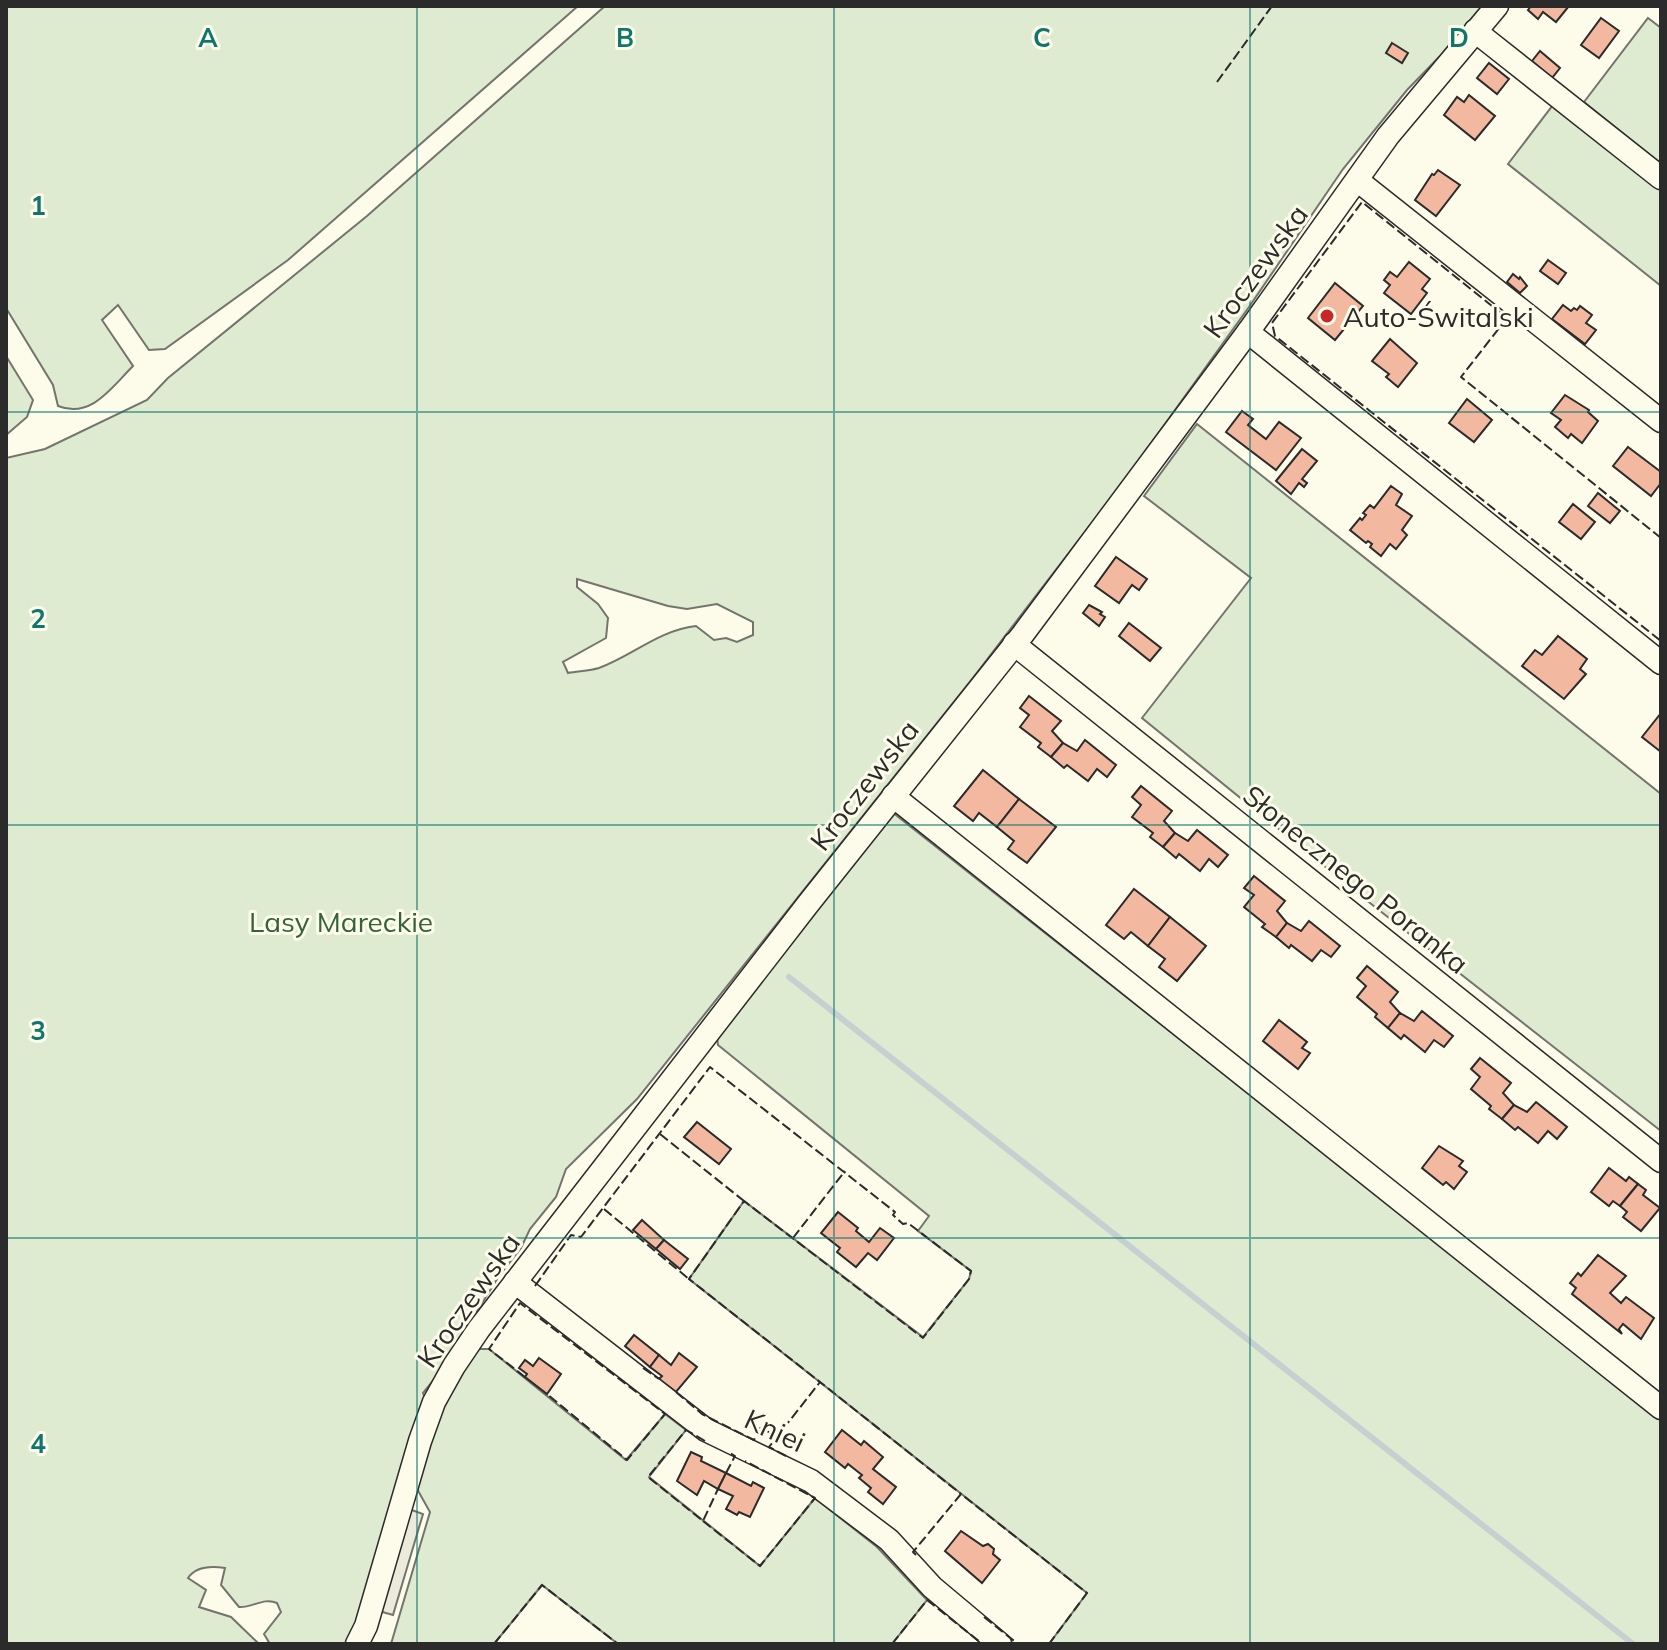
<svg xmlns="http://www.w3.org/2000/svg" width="1667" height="1650" font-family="Mulish,sans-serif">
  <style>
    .green { fill: #deebd1; stroke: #74746e; stroke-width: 2; fill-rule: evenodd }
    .parking { fill: #eceadb; stroke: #74746e; stroke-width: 2 }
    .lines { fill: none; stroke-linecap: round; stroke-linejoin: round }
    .stream { stroke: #c7d0d0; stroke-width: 6 }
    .building { fill: #f2b8a0; stroke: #2b2b2b; stroke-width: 2 }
    .minor-casing { stroke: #2b2b2b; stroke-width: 25 }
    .minor { stroke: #fdfbea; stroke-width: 22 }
    .fence { stroke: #2b2b2b; stroke-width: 2; stroke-dasharray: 10 4; stroke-linecap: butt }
    .grid { fill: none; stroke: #0f766e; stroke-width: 2; stroke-opacity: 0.55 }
    .poi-dot { fill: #c62828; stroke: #fdfbea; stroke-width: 3 }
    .labels { text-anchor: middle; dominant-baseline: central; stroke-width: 6; stroke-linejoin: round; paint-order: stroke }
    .street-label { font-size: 28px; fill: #2b2b2b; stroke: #fdfbea }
    .poi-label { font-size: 28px; fill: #2b2b2b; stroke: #fdfbea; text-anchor: start }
    .park-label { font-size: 28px; fill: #34623c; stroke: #fdfbea }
    .grid-label { font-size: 26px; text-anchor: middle; font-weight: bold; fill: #0f766e; stroke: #fdfbea; stroke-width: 6; stroke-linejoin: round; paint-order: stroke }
  </style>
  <rect width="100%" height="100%" fill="#fdfbea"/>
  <g class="green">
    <path d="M 6,6 L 578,6 L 288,260 L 165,349 L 149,350 L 118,305 L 102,320 L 133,366 C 111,388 91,419 58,406 L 53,385 L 6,308 Z"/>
    <path d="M 605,6 L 1482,6 L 1441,55 L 1407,90 L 1343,169 L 1249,307 L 1121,485 L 972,679 L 637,1099 L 566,1169 L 556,1197 L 530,1229 L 521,1248 L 499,1276 L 437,1376 L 423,1393 L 425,1398 L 362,1609 L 347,1644 L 270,1644 L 264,1634 L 281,1612 L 277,1603 C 264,1597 252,1608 239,1607 L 221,1585 L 225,1568 C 212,1566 196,1566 188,1578 L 206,1590 L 199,1607 L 231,1617 L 259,1644 L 6,1644 L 6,458 L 45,449 L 147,400 L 168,378 L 367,216 ZM 577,579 L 668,606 L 687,609 L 717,604 L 753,622 L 753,635 L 737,642 L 726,638 L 714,640 L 696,626 C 657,631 634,655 599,668 C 589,671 578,671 568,673 L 563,662 L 606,638 L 608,618 L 598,604 L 577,587 Z"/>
    <path d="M 1648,18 L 1661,28 L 1661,164 L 1584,102 Z"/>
    <path d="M 1556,101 L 1661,185 L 1661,286 L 1508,164 Z"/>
    <path d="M 6,356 L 33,400 L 27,417 L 6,435 Z"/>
    <path d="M 1197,424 L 1661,794 L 1661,1131 L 1361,896 L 1142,718 L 1251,578 L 1144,496 Z"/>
    <path d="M 892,812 L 1661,1419 L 1661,1644 L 1049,1644 L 1087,1593 L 689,1279 L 744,1201 L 923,1337 L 969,1279 L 971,1271 L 918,1231 L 929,1216 L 718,1045 L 717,1037 Z"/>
    <path d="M 476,1349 L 489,1349 L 626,1460 L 665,1414 L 686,1430 L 649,1477 L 760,1566 L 815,1498 L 877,1547 L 927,1600 L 892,1644 L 618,1644 L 542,1585 L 494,1644 L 391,1644 L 430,1512 L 416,1487 L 435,1419 Z"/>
  </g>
  <path class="parking" d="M 409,1509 L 423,1514 L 393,1615 L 379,1611 Z"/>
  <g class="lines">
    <path class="stream" d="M 789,977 L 1633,1644"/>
  </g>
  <g class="building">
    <path d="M 1531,6 L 1569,6 L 1556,22 L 1543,12 L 1538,19 L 1528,10 Z"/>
    <path d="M 1601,18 L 1619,31 L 1599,58 L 1581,45 Z"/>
    <path d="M 1392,43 L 1408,53 L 1402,63 L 1386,53 Z"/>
    <path d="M 1540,51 L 1560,68 L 1552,78 L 1532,61 Z"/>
    <path d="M 1489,63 L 1509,79 L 1497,94 L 1477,78 Z"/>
    <path d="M 1469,95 L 1495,116 L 1475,140 L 1444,115 L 1457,97 L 1464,102 Z"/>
    <path d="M 1438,170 L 1460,185 L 1436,216 L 1415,200 L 1432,174 L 1434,175 Z"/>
    <path d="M 1548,260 L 1566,273 L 1558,284 L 1540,271 Z"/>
    <path d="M 1409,262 L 1430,279 L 1422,289 L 1427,293 L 1411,314 L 1384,293 L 1390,285 L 1384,280 L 1390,272 L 1397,277 Z"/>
    <path d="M 1513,274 L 1519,279 L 1520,277 L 1527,286 L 1520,293 L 1507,282 Z"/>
    <path d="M 1335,283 L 1363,306 L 1335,340 L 1308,318 Z"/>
    <path d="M 1563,305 L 1571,311 L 1574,308 L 1577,310 L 1580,306 L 1592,315 L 1586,323 L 1596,330 L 1585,344 L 1552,319 Z"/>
    <path d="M 1390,339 L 1417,363 L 1398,387 L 1386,377 L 1389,374 L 1372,361 Z"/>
    <path d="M 1565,395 L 1589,410 L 1588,412 L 1598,421 L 1582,443 L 1571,434 L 1568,438 L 1555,427 L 1561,420 L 1551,413 Z"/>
    <path d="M 1467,399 L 1492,420 L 1474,442 L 1449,423 Z"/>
    <path d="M 1242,411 L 1253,419 L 1248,425 L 1266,439 L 1279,422 L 1301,438 L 1276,470 L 1226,432 Z"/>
    <path d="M 1628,447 L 1661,472 L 1661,483 L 1651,496 L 1613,466 Z"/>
    <path d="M 1302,449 L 1317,461 L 1302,479 L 1307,483 L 1304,487 L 1299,483 L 1291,494 L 1276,481 Z"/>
    <path d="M 1391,486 L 1402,494 L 1396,505 L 1412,516 L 1402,530 L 1407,535 L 1396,549 L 1390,544 L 1381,556 L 1370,547 L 1372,544 L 1368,541 L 1366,543 L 1350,530 L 1360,518 L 1362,520 L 1366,515 L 1363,513 L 1370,505 L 1374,508 Z"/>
    <path d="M 1598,493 L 1620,511 L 1610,523 L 1588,506 Z"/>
    <path d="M 1573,504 L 1595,522 L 1581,539 L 1559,522 Z"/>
    <path d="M 1116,557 L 1147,579 L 1139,590 L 1132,585 L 1119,603 L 1095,586 Z"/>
    <path d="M 1089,605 L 1102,612 L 1100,614 L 1105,617 L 1099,626 L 1083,613 Z"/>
    <path d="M 1129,623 L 1161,648 L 1150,661 L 1119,636 Z"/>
    <path d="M 1558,636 L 1587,659 L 1580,669 L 1586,674 L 1564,699 L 1522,666 L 1535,650 L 1542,655 Z"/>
    <path d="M 1029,696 L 1061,721 L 1052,731 L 1063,743 L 1051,757 L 1038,747 L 1041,743 L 1020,727 L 1029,715 L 1020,708 Z"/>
    <path d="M 1661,713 L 1661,752 L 1642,737 Z"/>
    <path d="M 1085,740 L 1116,765 L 1107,777 L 1097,769 L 1088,781 L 1067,765 L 1064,768 L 1051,757 L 1063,743 L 1077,751 Z"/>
    <path d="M 983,770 L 1019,799 L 997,827 L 979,813 L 973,821 L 954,806 Z"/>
    <path d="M 1141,786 L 1172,811 L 1164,821 L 1175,833 L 1163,847 L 1150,837 L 1153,833 L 1132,817 L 1141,805 L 1132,797 Z"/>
    <path d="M 1019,799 L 1056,827 L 1027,863 L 1008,849 L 1014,841 L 997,827 Z"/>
    <path d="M 1197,830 L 1228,855 L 1218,867 L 1209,859 L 1200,871 L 1179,854 L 1176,858 L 1163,847 L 1175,833 L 1188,841 Z"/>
    <path d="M 1254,876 L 1285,901 L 1277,911 L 1287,923 L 1276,937 L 1262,927 L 1265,924 L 1244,907 L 1254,895 L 1244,888 Z"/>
    <path d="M 1134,889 L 1170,917 L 1148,946 L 1131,932 L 1124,939 L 1106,925 Z"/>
    <path d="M 1170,917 L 1206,946 L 1177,981 L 1159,967 L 1165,959 L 1148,946 Z"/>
    <path d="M 1309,921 L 1340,946 L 1331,957 L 1321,950 L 1312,961 L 1291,945 L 1289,948 L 1276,937 L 1287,923 L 1301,931 Z"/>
    <path d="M 1367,966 L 1398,992 L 1390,1002 L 1400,1013 L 1388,1028 L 1375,1017 L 1377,1014 L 1357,997 L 1366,986 L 1357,978 Z"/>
    <path d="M 1422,1011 L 1453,1036 L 1444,1047 L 1434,1040 L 1425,1052 L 1404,1035 L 1401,1039 L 1388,1028 L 1400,1013 L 1414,1021 Z"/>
    <path d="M 1279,1020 L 1307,1042 L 1302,1048 L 1310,1053 L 1298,1069 L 1263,1041 Z"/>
    <path d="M 1480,1058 L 1511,1083 L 1503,1093 L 1514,1105 L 1502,1119 L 1489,1109 L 1491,1106 L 1471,1089 L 1480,1077 L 1471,1069 Z"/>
    <path d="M 1536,1102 L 1567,1127 L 1557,1139 L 1548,1131 L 1538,1143 L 1518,1127 L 1515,1130 L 1502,1119 L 1514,1105 L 1527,1112 Z"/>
    <path d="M 697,1122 L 731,1149 L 719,1164 L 684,1137 Z"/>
    <path d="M 1439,1146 L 1463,1161 L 1459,1166 L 1467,1172 L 1454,1189 L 1446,1182 L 1443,1185 L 1422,1168 Z"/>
    <path d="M 1609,1168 L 1626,1181 L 1629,1177 L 1638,1184 L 1620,1206 L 1613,1201 L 1609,1206 L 1591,1192 Z"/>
    <path d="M 1638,1184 L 1646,1190 L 1643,1195 L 1660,1208 L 1641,1231 L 1623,1217 L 1627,1212 L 1620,1206 Z"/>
    <path d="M 838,1212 L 858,1228 L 856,1231 L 869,1242 L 880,1228 L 894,1238 L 877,1260 L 868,1253 L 856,1267 L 837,1252 L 840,1248 L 821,1233 Z"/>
    <path d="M 642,1220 L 664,1240 L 656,1249 L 633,1230 Z"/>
    <path d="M 664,1240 L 688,1259 L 680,1269 L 656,1249 Z"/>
    <path d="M 1598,1255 L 1626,1276 L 1610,1293 L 1621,1303 L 1626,1297 L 1654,1318 L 1641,1339 L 1623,1324 L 1619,1329 L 1622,1334 L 1572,1294 L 1576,1288 L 1570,1283 L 1578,1273 L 1581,1276 Z"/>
    <path d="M 634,1335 L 659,1355 L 650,1367 L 625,1346 Z"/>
    <path d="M 679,1353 L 697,1367 L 676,1392 L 659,1379 L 662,1376 L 650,1367 L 659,1355 L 671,1365 Z"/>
    <path d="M 539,1358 L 561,1374 L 547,1394 L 525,1377 L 527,1374 L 519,1368 L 525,1360 L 533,1366 Z"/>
    <path d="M 842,1430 L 861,1445 L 864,1441 L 883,1457 L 873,1469 L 896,1487 L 883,1504 L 868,1492 L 871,1488 L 859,1478 L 862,1475 L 848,1464 L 845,1468 L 825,1452 Z"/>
    <path d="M 691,1452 L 702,1457 L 701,1461 L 726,1473 L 718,1489 L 704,1481 L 697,1495 L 677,1481 Z"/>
    <path d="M 726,1473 L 751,1486 L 753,1482 L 764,1488 L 750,1517 L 739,1512 L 737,1515 L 726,1509 L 733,1496 L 718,1489 Z"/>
    <path d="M 961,1531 L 983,1546 L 988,1544 L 994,1549 L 993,1554 L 1000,1560 L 982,1583 L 945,1551 Z"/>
  </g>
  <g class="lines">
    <g class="minor-casing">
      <g id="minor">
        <path d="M 1475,31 L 1661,178"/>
        <path d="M 1357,180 L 1661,421"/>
        <path d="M 1248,332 L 1661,663"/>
        <path d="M 1014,644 L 1661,1161"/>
        <path d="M 893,796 L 1661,1408"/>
        <path d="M 515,1282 L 706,1430 L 811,1481 L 889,1540 L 932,1587 L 1000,1644"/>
        <path d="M 357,1644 L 366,1626 L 420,1441 L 434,1402 L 454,1366 L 479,1329 L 808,904 L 1023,634 L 1248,332 L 1388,136 L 1497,6"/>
      </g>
    </g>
    <use href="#minor" class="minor"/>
    <g class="fence">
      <path d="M 1217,82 L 1272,6"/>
      <path d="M 1661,538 L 1461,377 L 1507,318 L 1362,202 L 1272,323 L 1275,336 L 1661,641"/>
      <path d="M 660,1134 L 744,1201"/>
      <path d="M 604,1209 L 689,1279"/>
      <path d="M 793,1238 L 845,1171"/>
      <path d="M 535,1286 L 571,1235 L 581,1237 L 710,1067 L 895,1212 L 893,1215 L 903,1224 L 908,1223 L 971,1271 L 969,1279 L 923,1338 L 744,1201 L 689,1279 L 820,1382"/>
      <path d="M 643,1368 L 659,1379"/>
      <path d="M 525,1377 L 489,1349 L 520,1303 L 665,1414 L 627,1460 L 547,1394"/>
      <path d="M 676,1392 L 702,1414 L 754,1440 L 760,1428 L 777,1436"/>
      <path d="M 705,1441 L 686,1430 L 648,1477 L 703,1521 L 718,1489"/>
      <path d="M 786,1456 L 769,1447 L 820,1382 L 961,1494"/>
      <path d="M 726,1473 L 735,1456 L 730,1453"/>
      <path d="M 703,1521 L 760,1566 L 815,1498 L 745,1461"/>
      <path d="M 916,1555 L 913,1552 L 961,1494 L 1087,1593 L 1049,1644"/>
      <path d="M 984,1617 L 1018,1644"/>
      <path d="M 494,1644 L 542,1585 L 618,1644"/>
      <path d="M 892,1644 L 927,1600 L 980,1642"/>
    </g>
  </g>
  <path class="grid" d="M 417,6 L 417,1644M 834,6 L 834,1644M 1250,6 L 1250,1644M 6,412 L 1661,412M 6,825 L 1661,825M 6,1238 L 1661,1238"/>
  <circle class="poi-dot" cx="1327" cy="316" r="8"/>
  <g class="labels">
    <g class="street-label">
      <text transform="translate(1255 271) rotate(-54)">Kroczewska</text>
      <text transform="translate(864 785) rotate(-52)">Kroczewska</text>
      <text transform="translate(1356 879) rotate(39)">Słonecznego Poranka</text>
      <text transform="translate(468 1300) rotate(-55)">Kroczewska</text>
      <text transform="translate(775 1430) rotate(25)">Kniei</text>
    </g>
    <g class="poi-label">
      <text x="1343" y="316">Auto-Świtalski</text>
    </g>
    <g class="park-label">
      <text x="341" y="921">Lasy Mareckie</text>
    </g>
  </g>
  <g class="grid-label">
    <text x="208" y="47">A</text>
    <text x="625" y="47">B</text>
    <text x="1042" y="47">C</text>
    <text x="1459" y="47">D</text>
    <text x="38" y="215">1</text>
    <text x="38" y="628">2</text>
    <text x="38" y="1040">3</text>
    <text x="38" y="1453">4</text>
  </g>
  <rect width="1667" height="1650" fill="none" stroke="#2b2b2b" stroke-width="16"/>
</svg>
